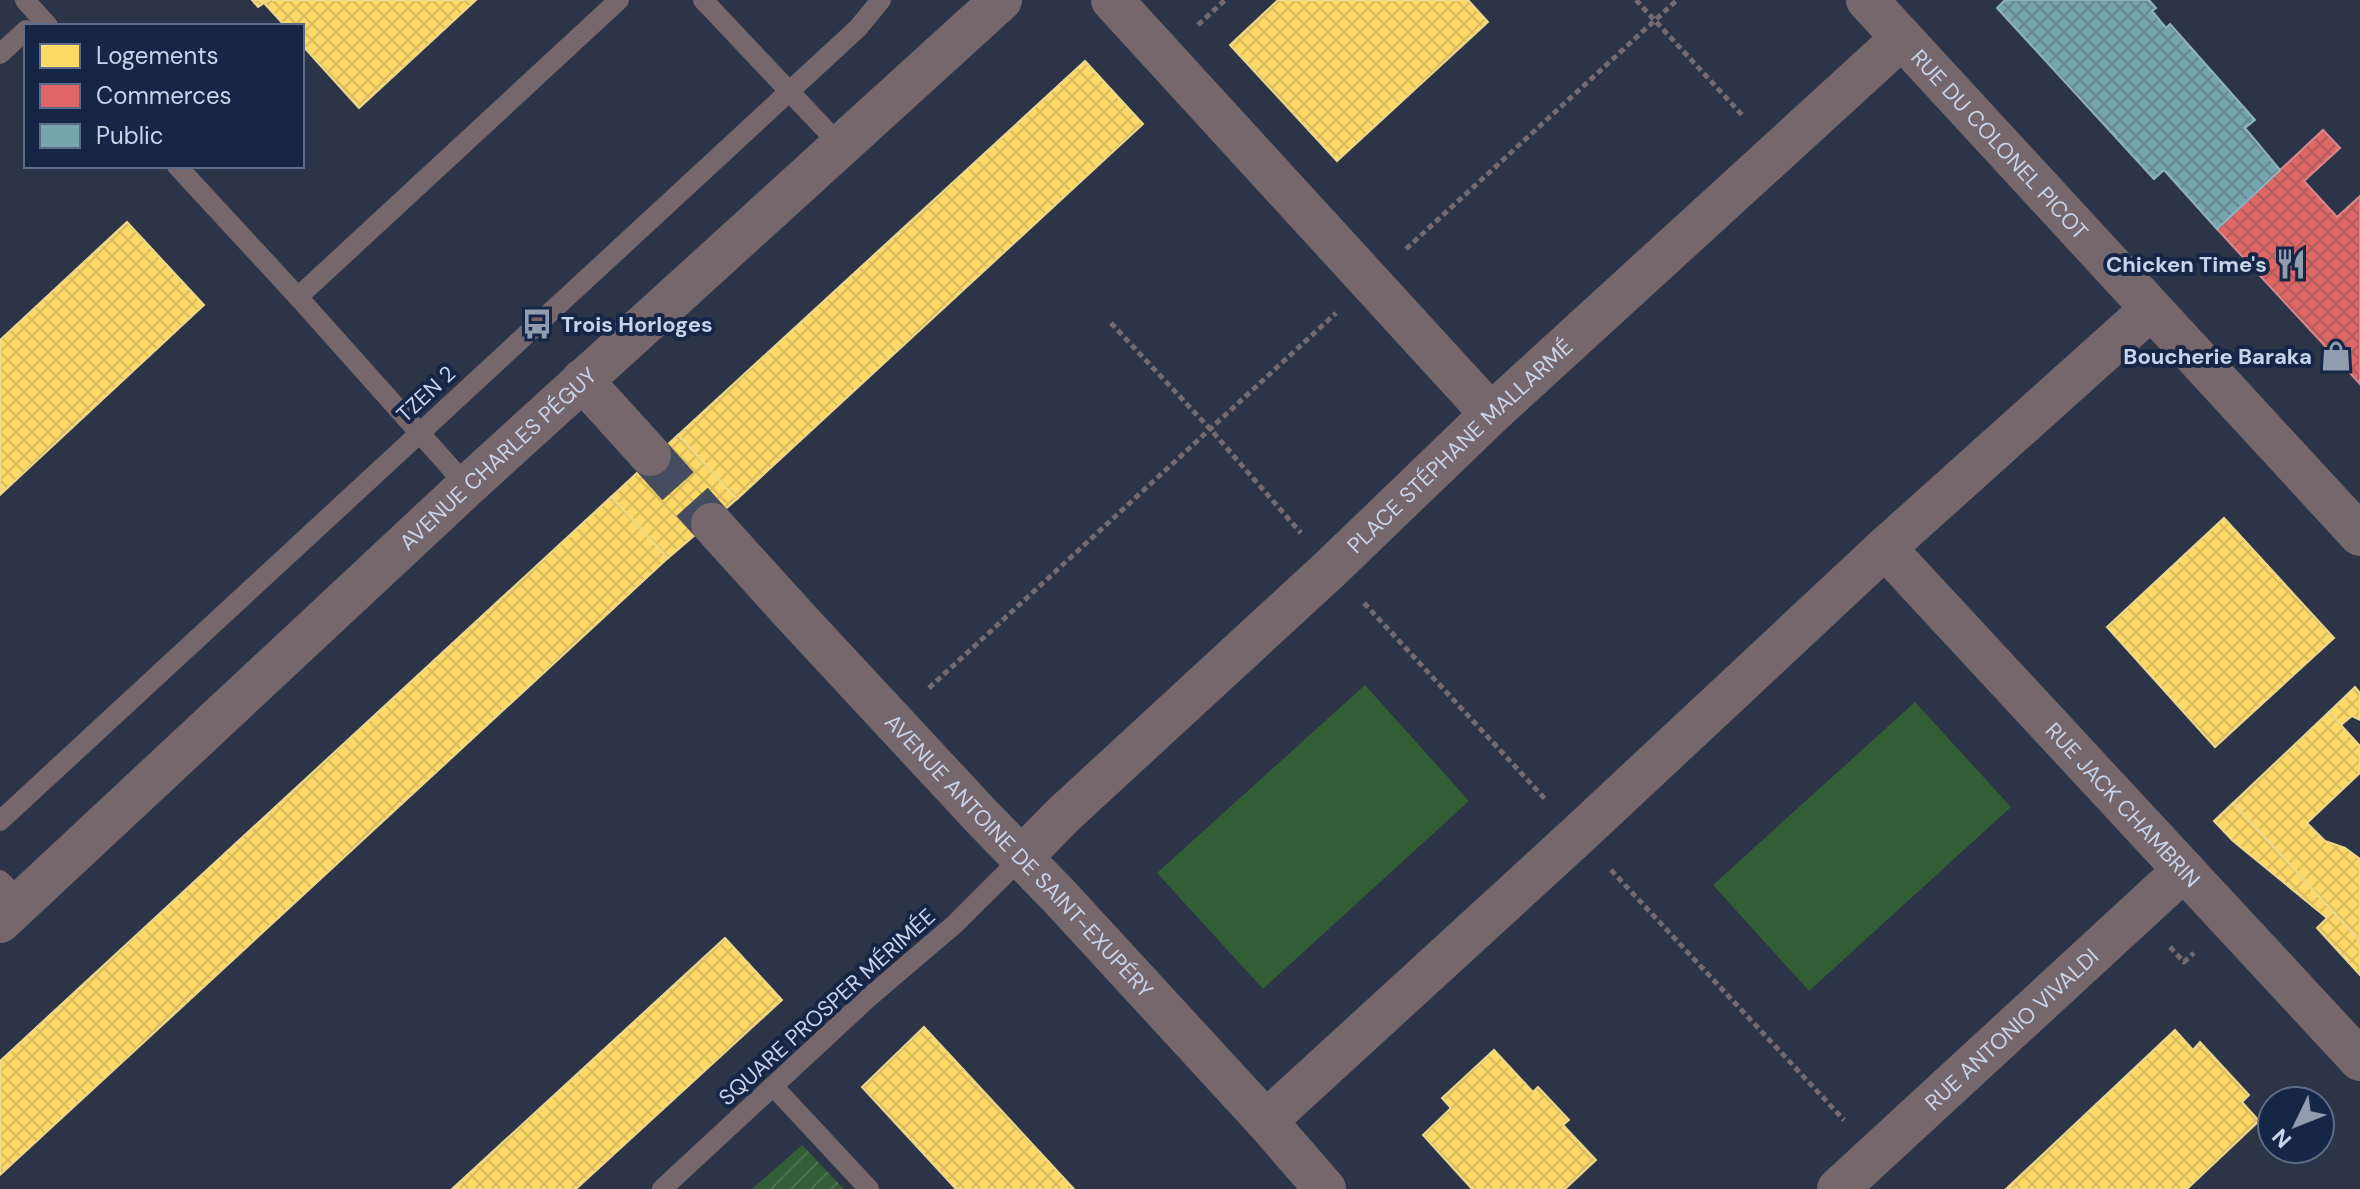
<svg xmlns="http://www.w3.org/2000/svg" width="2360" height="1189" font-family="'DM Sans',sans-serif">
  <style>
    .garden { fill: url(#garden-furrows) }
    .pitch { fill: #335d35 }
    .homes { fill: url(#homes-cross-hatch); stroke: #eed88d; stroke-width: 2 }
    .shops { fill: url(#shops-cross-hatch); stroke: #d9878d; stroke-width: 2 }
    .public { fill: url(#public-cross-hatch); stroke: #8fb3c0; stroke-width: 2 }
    .lines { fill: none; stroke-linecap: round; stroke-linejoin: round }
    .street-tunnel { stroke: #434d5f; stroke-width: 42; stroke-dasharray: 42 21; stroke-linecap: butt }
    .path { stroke: #736b71; stroke-width: 5; stroke-dasharray: 6 4; stroke-linecap: butt }
    .lane { stroke: #76676c; stroke-width: 20 }
    .street { stroke: #76676c; stroke-width: 42 }
    .labels { text-anchor: middle; dominant-baseline: central; stroke-width: 8; stroke-linejoin: round; paint-order: stroke }
    .street-label { font-size: 22px; fill: #c8d4e9; stroke: #162647 }
    .poi-label { font-size: 22px; font-weight: bold; fill: #c8d4e9; stroke: #162647; text-anchor: end }
  </style>
  <defs>
    <pattern id="garden-furrows" width="10" height="10" patternUnits="userSpaceOnUse" patternTransform="scale(2)"><rect width="10" height="10" fill="#335d35"/><path d="M-1 1l2-2M0 10L10 0M9 11l2-2" fill="none" stroke="#4f7352"/></pattern>
    <pattern id="homes-cross-hatch" width="8" height="8" patternUnits="userSpaceOnUse" patternTransform="scale(2)"><rect width="8" height="8" fill="#ffd966"/><path d="M0 0l8 8M0 8l8-8" fill="none" stroke="#d8ba60"/></pattern>
    <pattern id="shops-cross-hatch" width="8" height="8" patternUnits="userSpaceOnUse" patternTransform="scale(2)"><rect width="8" height="8" fill="#e06666"/><path d="M0 0l8 8M0 8l8-8" fill="none" stroke="#af5b5c"/></pattern>
    <pattern id="public-cross-hatch" width="8" height="8" patternUnits="userSpaceOnUse" patternTransform="scale(2)"><rect width="8" height="8" fill="#76a5af"/><path d="M0 0l8 8M0 8l8-8" fill="none" stroke="#658790"/></pattern>
  </defs>
  <rect width="100%" height="100%" fill="#2c3547"/>
  <path class="garden" d="M 802,1145 L 844,1189 L 752,1189 Z"/>
  <g class="pitch">
    <path d="M 1365,685 L 1469,801 L 1263,989 L 1157,873 Z"/>
    <path d="M 1915,702 L 2011,807 L 1809,991 L 1713,885 Z"/>
  </g>
  <g class="homes">
    <path d="M 252,0 L 476,0 L 359,108 L 302,45 L 302,26 L 285,26 L 264,3 L 258,7 Z"/>
    <path d="M 1278,0 L 1468,0 L 1488,22 L 1337,161 L 1230,45 Z"/>
    <path d="M 1085,61 L 1143,124 L 737,499 L 678,435 Z"/>
    <path d="M 127,222 L 204,305 L 0,495 L 0,340 Z"/>
    <path d="M 678,435 L 737,499 L 668,558 L 611,497 Z"/>
    <path d="M 611,497 L 668,558 L 0,1175 L 0,1061 Z"/>
    <path d="M 2224,518 L 2334,638 L 2215,747 L 2107,627 Z"/>
    <path d="M 2355,687 L 2360,693 L 2360,720 L 2352,716 L 2341,725 L 2329,712 Z"/>
    <path d="M 2329,712 L 2360,746 L 2360,773 L 2307,823 L 2325,841 L 2345,848 L 2360,859 L 2360,941 L 2233,803 Z"/>
    <path d="M 2233,803 L 2360,941 L 2360,975 L 2317,928 L 2327,918 L 2233,841 L 2214,821 Z"/>
    <path d="M 725,938 L 782,1000 L 576,1189 L 452,1189 Z"/>
    <path d="M 924,1027 L 1074,1189 L 956,1189 L 862,1087 Z"/>
    <path d="M 2175,1030 L 2193,1050 L 2200,1042 L 2249,1095 L 2242,1102 L 2259,1121 L 2187,1189 L 2006,1189 Z"/>
    <path d="M 1494,1050 L 1533,1092 L 1538,1087 L 1569,1120 L 1563,1125 L 1596,1160 L 1565,1189 L 1472,1189 L 1423,1135 L 1451,1108 L 1442,1098 Z"/>
  </g>
  <path class="shops" d="M 2323,130 L 2340,148 L 2304,181 L 2337,217 L 2360,196 L 2360,384 L 2217,229 Z"/>
  <path class="public" d="M 2005,0 L 2149,0 L 2156,8 L 2152,11 L 2166,28 L 2170,24 L 2255,120 L 2245,128 L 2280,170 L 2217,229 L 2164,170 L 2154,179 L 1997,8 Z"/>
  <g class="lines">
    <path class="street-tunnel" d="M 650,455 L 712,524"/>
    <g class="path">
      <path d="M 1636,0 L 1744,117"/>
      <path d="M 1198,25 L 1225,0"/>
      <path d="M 1406,249 L 1677,0"/>
      <path d="M 1111,323 L 1211,430 L 1301,533"/>
      <path d="M 1364,603 L 1547,801"/>
      <path d="M 929,688 L 1336,313"/>
      <path d="M 1611,870 L 1844,1120"/>
      <path d="M 2170,947 L 2184,962 L 2194,953"/>
    </g>
    <g class="lane">
      <path d="M 25,0 L 48,26"/>
      <path d="M 703,0 L 840,145"/>
      <path d="M 0,54 L 26,30"/>
      <path d="M 177,166 L 298,297 L 467,486"/>
      <path d="M 298,297 L 619,0"/>
      <path d="M 0,821 L 858,28 L 881,0"/>
      <path d="M 0,880 L 22,902"/>
      <path d="M 773,1086 L 869,1189"/>
      <path d="M 662,1189 L 867,999 L 955,924 L 1021,858"/>
    </g>
    <g class="street">
      <path d="M 1112,0 L 1491,414"/>
      <path id="s1" d="M 1867,0 L 2360,535"/>
      <path d="M 582,380 L 650,455"/>
      <path id="s2" d="M 712,524 L 798,619 L 982,817 L 1058,895 L 1266,1121 L 1325,1189"/>
      <path id="s3" d="M 1885,548 L 2360,1060"/>
      <path id="s4" d="M 1021,858 L 1062,816 L 1331,568 L 1491,414 L 1902,38"/>
      <path id="s5" d="M 0,922 L 467,486 L 1001,0"/>
      <path d="M 1266,1121 L 1578,835 L 1885,548 L 2151,309"/>
      <path id="s6" d="M 1838,1189 L 2184,870"/>
    </g>
  </g>
  <defs>
    <g id="restaurant-bare" transform="scale(2.4)"><path d="M-5-6h1v4h1v-4h1v4h1v-4h1v5L-1.5 .5V6h-2V.5L-5-1ZM5-6V6H3V1.5H1.5Q1.5-4 5-6Z" fill="#919cb0" stroke="#162647" stroke-width="2.5" paint-order="stroke"/></g>
    <g id="bus-bare" transform="scale(2.4)"><path d="M-5-6H5V4H4V6H2V4H-2V6H-4V4H-5ZM-3.5-4V0h7V-4ZM-3.5 1.2v1.5H-2V1.2ZM2 1.2v1.5H3.5V1.2Z" fill="#919cb0" stroke="#162647" stroke-width="2.5" paint-order="stroke"/></g>
    <g id="shop-bare" transform="scale(2.4)"><path d="M-5-2.5h2.3a2.7 3.5 0 0 1 5.4 0H5L5.5 6h-11ZM-1.5-2.5h3a1.5 2.3 0 0 0-3 0Z" fill="#919cb0" stroke="#162647" stroke-width="2.5" paint-order="stroke"/></g>
  </defs>
  <g fill-rule="evenodd">
    <use href="#restaurant-bare" x="2291" y="264"/>
    <use href="#bus-bare" x="537" y="324"/>
    <use href="#shop-bare" x="2336" y="356"/>
  </g>
  <g class="labels">
    <g class="street-label">
      <text stroke="none"><textPath href="#s1" startOffset="196">RUE DU COLONEL PICOT</textPath></text>
      <text transform="translate(426 394) rotate(-43)">TZEN 2</text>
      <text stroke="none"><textPath href="#s4" startOffset="602">PLACE STÉPHANE MALLARMÉ</textPath></text>
      <text stroke="none"><textPath href="#s5" startOffset="680">AVENUE CHARLES PÉGUY</textPath></text>
      <text stroke="none"><textPath href="#s3" startOffset="350">RUE JACK CHAMBRIN</textPath></text>
      <text stroke="none"><textPath href="#s2" startOffset="452">AVENUE ANTOINE DE SAINT-EXUPÉRY</textPath></text>
      <text transform="translate(827 1007) rotate(-42)">SQUARE PROSPER MÉRIMÉE</text>
      <text stroke="none"><textPath href="#s6" startOffset="236">RUE ANTONIO VIVALDI</textPath></text>
    </g>
    <g class="poi-label">
      <text x="2267" y="264">Chicken Time's</text>
      <text x="561" y="324" text-anchor="start">Trois Horloges</text>
      <text x="2312" y="356">Boucherie Baraka</text>
    </g>
  </g>
  <rect x="24" y="24" width="280" height="144" fill="#162647" stroke="#5d6c88" stroke-width="2"/>
  <rect x="40" y="44" width="40" height="24" fill="#ffd966" stroke="#5d6c88" stroke-width="2"/>
  <text x="96" y="64" font-size="24" fill="#c8d4e9">Logements</text>
  <rect x="40" y="84" width="40" height="24" fill="#e06666" stroke="#5d6c88" stroke-width="2"/>
  <text x="96" y="104" font-size="24" fill="#c8d4e9">Commerces</text>
  <rect x="40" y="124" width="40" height="24" fill="#76a5af" stroke="#5d6c88" stroke-width="2"/>
  <text x="96" y="144" font-size="24" fill="#c8d4e9">Public</text>
  <g transform="translate(2296 1125) rotate(227)"><circle r="38" fill="#162647" stroke="#5d6c88" stroke-width="2"/>
  <path d="M0-6L14 30L0 20L-14 30Z" fill="#919cb0"/>
  <text y="-12" font-size="22" font-weight="bold" text-anchor="middle" fill="#c8d4e9">N</text>
  </g>
</svg>
